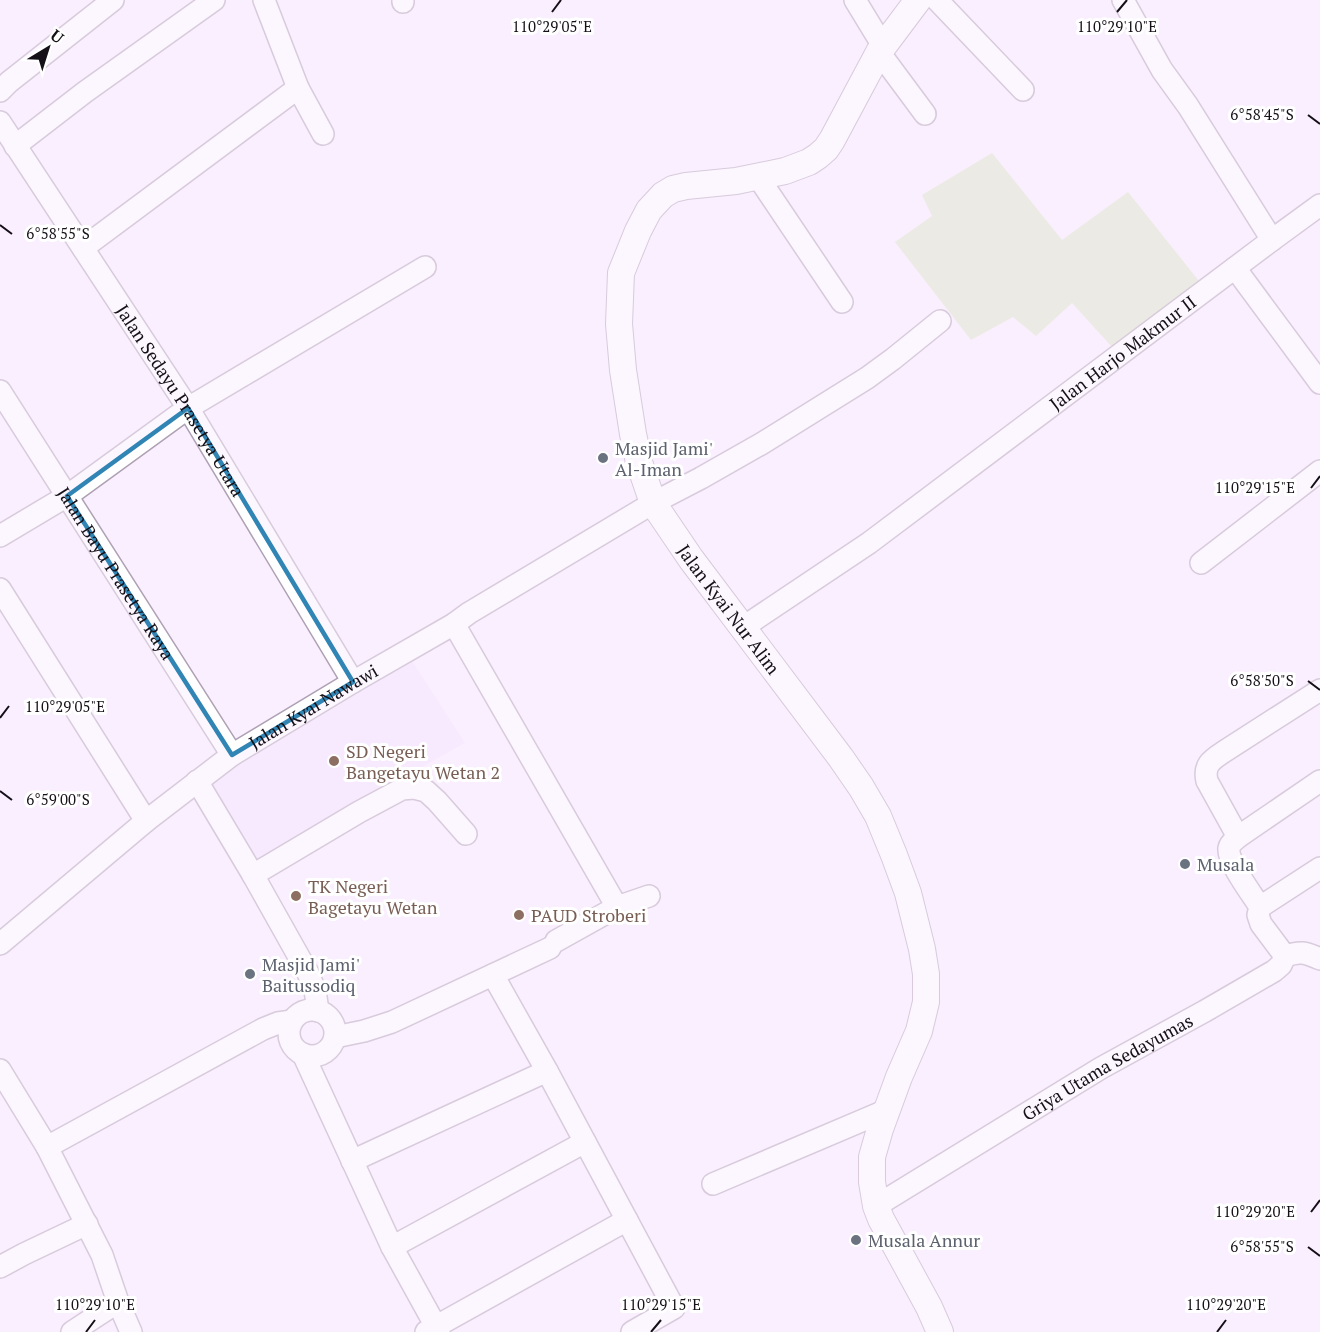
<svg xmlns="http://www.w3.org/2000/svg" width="1320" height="1332" font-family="'PT Serif',serif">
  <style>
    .built { fill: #f7e5fe }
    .green { fill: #dce5c5 }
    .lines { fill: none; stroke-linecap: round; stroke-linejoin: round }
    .minor-casing { stroke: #aea1b3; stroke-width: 24 }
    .tertiary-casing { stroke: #aea1b3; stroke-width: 28 }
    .minor { stroke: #fff; stroke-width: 21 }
    .tertiary { stroke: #fff; stroke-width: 26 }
    .marked { fill: none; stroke: #3085b4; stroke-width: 4.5; stroke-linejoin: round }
    .ticks { fill: none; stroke: #151017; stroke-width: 2 }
    .worship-dot { fill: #6b7280; stroke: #fff; stroke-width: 2 }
    .education-dot { fill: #8d6e63; stroke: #fff; stroke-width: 2 }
    .labels { text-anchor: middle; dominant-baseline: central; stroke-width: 6; stroke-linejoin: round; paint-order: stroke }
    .street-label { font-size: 18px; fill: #151017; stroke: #fff }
    .worship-label { font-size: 18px; fill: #5b616d; stroke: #fff; text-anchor: start }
    .education-label { font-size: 18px; fill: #785e54; stroke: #fff; text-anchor: start }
    .ticks-label { font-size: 15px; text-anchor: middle; fill: #151017; stroke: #fff; stroke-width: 6; stroke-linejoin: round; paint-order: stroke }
  </style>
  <rect width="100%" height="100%" fill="#faeffe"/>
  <path class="built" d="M 411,659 L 465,743 L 254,861 L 206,780 Z"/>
  <path class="green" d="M 992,153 L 1062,240 L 1128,192 L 1203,286 L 1113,348 L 1072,303 L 1036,336 L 1013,317 L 971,340 L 895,242 L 932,216 L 922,195 Z"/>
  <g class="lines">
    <g class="minor-casing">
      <g id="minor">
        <path d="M 264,0 L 298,88 L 323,134"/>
        <path d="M 403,0 L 403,2"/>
        <path d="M 855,0 L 883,46"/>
        <path d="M 937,0 L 1023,90"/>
        <path d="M 1123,0 L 1162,70 L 1188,106 L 1272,240"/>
        <path d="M 879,52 L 925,114"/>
        <path d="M 0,91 L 9,82 L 113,0"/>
        <path id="s1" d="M 0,122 L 188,408 L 353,682"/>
        <path d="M 15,146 L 85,92 L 214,0"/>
        <path d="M 758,177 L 842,302"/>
        <path d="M 83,248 L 298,88"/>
        <path d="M 1235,268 L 1320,383"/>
        <path id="s2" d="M 0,391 L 232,755"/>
        <path d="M 0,536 L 67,496 L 188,408 L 425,267"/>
        <path d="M 1201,563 L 1320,471"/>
        <path d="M 0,589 L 146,821"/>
        <path d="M 454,624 L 617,907"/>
        <path id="s3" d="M 742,628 L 869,543 L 1272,240 L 1320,205"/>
        <path d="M 197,781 L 253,875 L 308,973 L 315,990 L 318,1011"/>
        <path d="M 1238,837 L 1207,781 C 1203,764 1213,759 1225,751 L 1320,690"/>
        <path d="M 253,875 L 359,812 L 402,789 L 414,788 L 426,791 L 437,801 L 466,834"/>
        <path d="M 1260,907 L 1320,868"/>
        <path d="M 556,941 L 617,907 L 649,896"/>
        <path id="s4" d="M 0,944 L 146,821 L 232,755 L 353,682 L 454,624 L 469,613 L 653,503 L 701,478 L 761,444 L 867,378 L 893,359 L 940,321"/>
        <path d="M 1285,956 L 1261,924 L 1258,915 L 1260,907 C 1252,894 1227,862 1229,848 C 1230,843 1235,840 1238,837 L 1320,781"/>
        <path d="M 1285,956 C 1300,951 1305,952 1320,959"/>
        <path d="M 493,975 L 547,1071 L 674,1308 L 632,1332"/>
        <circle cx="312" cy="1033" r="23"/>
        <path d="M 335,1037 L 364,1031 L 392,1022 L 550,948"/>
        <path d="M 303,1054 L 392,1247 L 439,1332"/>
        <path d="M 0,1070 L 47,1147 L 102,1255 L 118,1302 L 131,1332"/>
        <path d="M 47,1147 L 263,1029 L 278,1023 L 292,1021"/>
        <path d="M 352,1161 L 547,1071"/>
        <path d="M 713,1184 L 887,1110"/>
        <path id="s5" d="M 876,1206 L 1101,1068 L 1205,1011 L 1274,971 L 1281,965 L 1285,956"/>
        <path d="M 392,1247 L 585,1142"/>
        <path d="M 0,1267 L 24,1254 L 87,1224"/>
        <path d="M 72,1332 L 118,1302"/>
        <path d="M 426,1332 L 627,1220"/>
      </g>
    </g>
    <g class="tertiary-casing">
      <g id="tertiary">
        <path id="s6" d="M 918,0 L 879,52 L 832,140 L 826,149 L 818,156 L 809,162 L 785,171 L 736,181 L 686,186 L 673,189 L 663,195 L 649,210 L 638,231 L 621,273 L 619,324 L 623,370 L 633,434 L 639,462 L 653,503 L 691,559 L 841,758 L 861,787 L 878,816 L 894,855 L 908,893 L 922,949 L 926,974 L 926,1002 L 919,1031 L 899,1077 L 880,1129 L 872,1157 L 872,1182 L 876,1206 L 881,1219 L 929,1307 L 940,1332"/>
      </g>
    </g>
    <use href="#minor" class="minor"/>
    <use href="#tertiary" class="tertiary"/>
  </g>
  <path d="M0 0H1320V1332H0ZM 188,408 L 353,682 L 232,755 L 67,496 Z" fill="#faeffe" fill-opacity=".55" fill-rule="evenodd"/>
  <path class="marked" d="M 188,408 L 353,682 L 232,755 L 67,496 Z"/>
  <path class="ticks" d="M 552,12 L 561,0M 1117,12 L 1127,0M 1308,115 L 1320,124M 0,225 L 12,234M 1311,488 L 1320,476M 1308,681 L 1320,690M 0,718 L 9,706M 0,791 L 12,800M 1311,1212 L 1320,1200M 1308,1247 L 1320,1256M 86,1332 L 95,1320M 651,1332 L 661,1320M 1217,1332 L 1226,1320"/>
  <g class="worship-dot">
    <circle cx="603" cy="458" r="6"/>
    <circle cx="1185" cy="864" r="6"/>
    <circle cx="250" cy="974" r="6"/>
    <circle cx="856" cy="1240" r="6"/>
  </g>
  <g class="education-dot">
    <circle cx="334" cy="761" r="6"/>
    <circle cx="296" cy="896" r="6"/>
    <circle cx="519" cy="915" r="6"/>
  </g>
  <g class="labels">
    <g class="street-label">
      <text stroke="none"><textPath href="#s3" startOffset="470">Jalan Harjo Makmur II</textPath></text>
      <text stroke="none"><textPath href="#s1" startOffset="332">Jalan Sedayu Prasetya Utara</textPath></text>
      <text stroke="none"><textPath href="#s2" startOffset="216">Jalan Bayu Prasetya Raya</textPath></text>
      <text stroke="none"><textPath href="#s6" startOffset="802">Jalan Kyai Nur Alim</textPath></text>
      <text stroke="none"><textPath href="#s4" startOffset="394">Jalan Kyai Nawawi</textPath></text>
      <text stroke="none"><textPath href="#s5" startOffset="270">Griya Utama Sedayumas</textPath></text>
    </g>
    <g class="worship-label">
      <text x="615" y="448">Masjid Jami'<tspan x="615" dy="21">Al-Iman</tspan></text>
      <text x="1197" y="864">Musala</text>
      <text x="262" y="964">Masjid Jami'<tspan x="262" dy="21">Baitussodiq</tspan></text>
      <text x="868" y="1240">Musala Annur</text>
    </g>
    <g class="education-label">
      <text x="346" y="751">SD Negeri<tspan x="346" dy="21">Bangetayu Wetan 2</tspan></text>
      <text x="308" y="886">TK Negeri<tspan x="308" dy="21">Bagetayu Wetan</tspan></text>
      <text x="531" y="915">PAUD Stroberi</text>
    </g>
  </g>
  <g class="ticks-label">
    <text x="552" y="32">110°29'05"E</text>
    <text x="1117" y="32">110°29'10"E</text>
    <text x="1262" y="120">6°58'45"S</text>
    <text x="58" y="239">6°58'55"S</text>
    <text x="1255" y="493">110°29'15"E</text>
    <text x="1262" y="686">6°58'50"S</text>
    <text x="65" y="712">110°29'05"E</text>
    <text x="58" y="805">6°59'00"S</text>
    <text x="1255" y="1217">110°29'20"E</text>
    <text x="1262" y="1252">6°58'55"S</text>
    <text x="95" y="1310">110°29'10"E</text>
    <text x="661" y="1310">110°29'15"E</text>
    <text x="1226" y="1310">110°29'20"E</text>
  </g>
  <g transform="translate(48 48) rotate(38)" stroke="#ffffff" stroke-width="4.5" paint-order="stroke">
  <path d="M0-4.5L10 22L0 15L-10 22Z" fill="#151017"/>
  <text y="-9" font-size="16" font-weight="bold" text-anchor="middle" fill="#151017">U</text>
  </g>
</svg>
